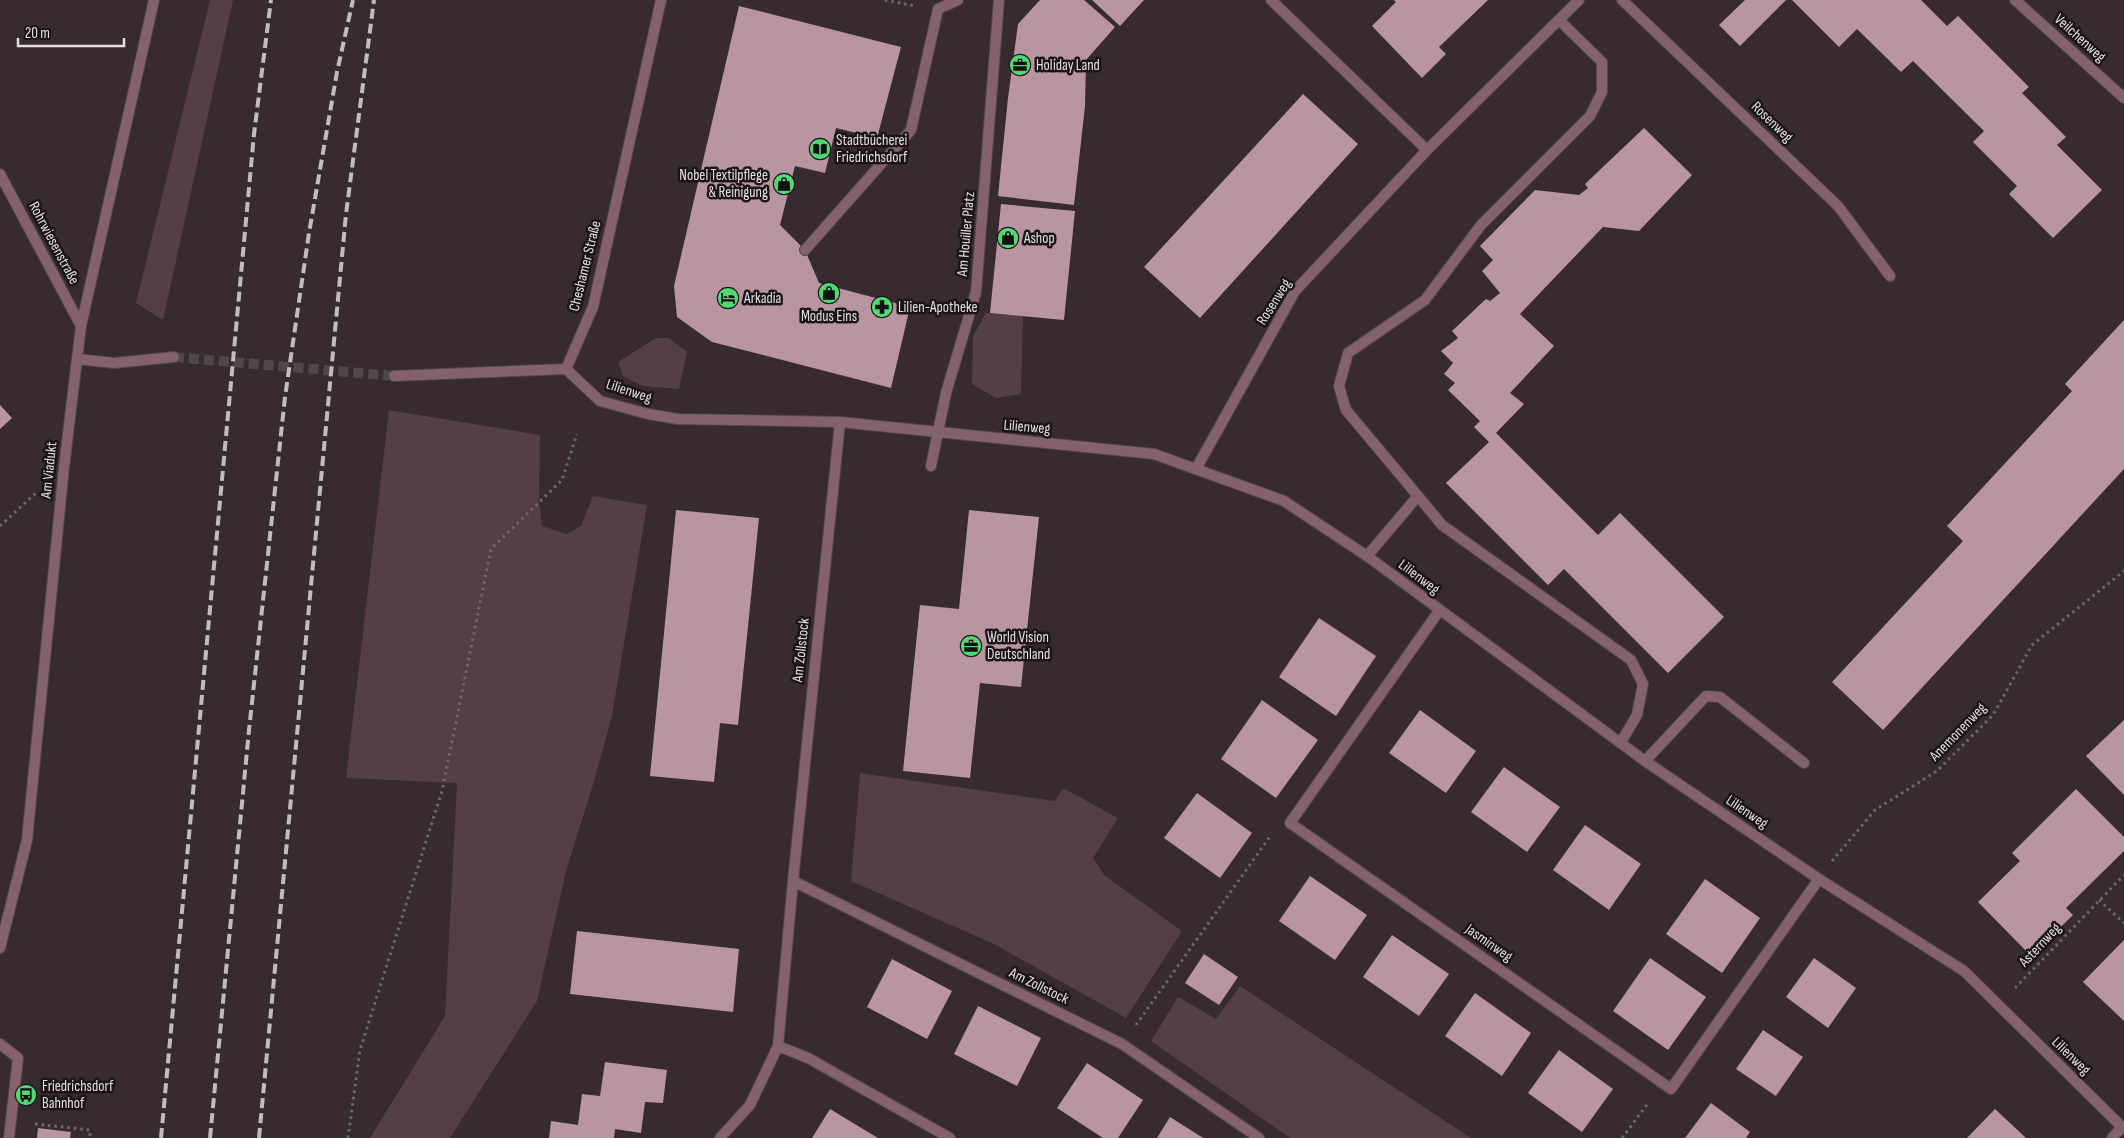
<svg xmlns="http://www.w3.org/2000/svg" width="2124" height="1138" font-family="'Sofia Sans Condensed',sans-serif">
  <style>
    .green { fill: #533f45 }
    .building { fill: #b895a0 }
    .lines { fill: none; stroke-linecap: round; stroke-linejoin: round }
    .minor-tunnel { stroke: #514649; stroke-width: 10; stroke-dasharray: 10 5; stroke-linecap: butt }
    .service-casing { stroke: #53474b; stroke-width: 12 }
    .pedestrian-casing { stroke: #53474b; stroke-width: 12 }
    .minor-casing { stroke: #53474b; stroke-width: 12 }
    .path { stroke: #71666a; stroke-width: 3; stroke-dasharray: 2.5 4; stroke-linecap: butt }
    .service { stroke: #84626c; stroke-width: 10 }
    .pedestrian { stroke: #84626c; stroke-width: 10 }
    .minor { stroke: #84626c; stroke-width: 10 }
    .rail { stroke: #c4bbbe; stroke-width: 4; stroke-dasharray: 10 5; stroke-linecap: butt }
    .labels { text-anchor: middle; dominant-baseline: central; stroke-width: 5; stroke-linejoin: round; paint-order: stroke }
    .street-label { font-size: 15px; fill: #e5dddf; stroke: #1b1517 }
    .poi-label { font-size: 15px; fill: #e5dddf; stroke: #1b1517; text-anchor: start }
  </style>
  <rect width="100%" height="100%" fill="#372b2f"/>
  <g class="green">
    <path d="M 210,0 L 233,0 L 163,320 L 136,303 Z"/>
    <path d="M 986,313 L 1023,316 L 1021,394 L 996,398 L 972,384 L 973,336 Z"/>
    <path d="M 656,338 L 669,338 L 687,352 L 679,389 L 643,386 L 623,376 L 618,362 Z"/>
    <path d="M 389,410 L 540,435 L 539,501 L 542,526 L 567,534 L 581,526 L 593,496 L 647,505 L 612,716 L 595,778 L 566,871 L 537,1001 L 450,1138 L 370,1138 L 445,1016 L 457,783 L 346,778 Z"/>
    <path d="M 860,773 L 1055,801 L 1063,788 L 1118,818 L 1093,858 L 1104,875 L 1182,931 L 1126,1018 L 994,944 L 851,881 Z"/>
    <path d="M 1240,986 L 1471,1138 L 1290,1138 L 1151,1041 L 1178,997 L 1216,1019 Z"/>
  </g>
  <g class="building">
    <path d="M 1040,0 L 1084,0 L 1115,27 L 1086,60 L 1085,106 L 1074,205 L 998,196 L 1008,98 L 1018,24 Z"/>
    <path d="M 1092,0 L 1144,0 L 1120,26 Z"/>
    <path d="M 1394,0 L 1488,0 L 1439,47 L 1446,54 L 1422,78 L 1372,26 L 1396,2 Z"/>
    <path d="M 1745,0 L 1786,0 L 1740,46 L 1719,25 Z"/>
    <path d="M 1792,0 L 1921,0 L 1947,26 L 1958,16 L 2029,87 L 2022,93 L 2066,137 L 2057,145 L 2102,190 L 2053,238 L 2009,194 L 2017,186 L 1973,142 L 1984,131 L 1913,61 L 1901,72 L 1857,29 L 1839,47 Z"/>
    <path d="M 739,6 L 901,47 L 877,138 L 836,128 L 825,173 L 795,166 L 780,225 L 805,250 L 819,283 L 910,307 L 891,388 L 712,342 L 677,317 L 674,286 Z"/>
    <path d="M 1303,94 L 1358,144 L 1200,318 L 1144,267 Z"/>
    <path d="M 1644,128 L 1692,175 L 1639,231 L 1603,227 L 1520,314 L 1554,346 L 1510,393 L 1524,404 L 1496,433 L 1598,535 L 1620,513 L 1724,617 L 1668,673 L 1564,569 L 1548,585 L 1446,483 L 1489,442 L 1474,427 L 1480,421 L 1448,390 L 1455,383 L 1444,374 L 1453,363 L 1441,351 L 1458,338 L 1452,331 L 1486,299 L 1490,301 L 1500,293 L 1482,271 L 1493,260 L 1480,246 L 1535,190 L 1579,195 L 1588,188 L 1585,184 Z"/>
    <path d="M 1001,204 L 1075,211 L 1064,320 L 990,313 Z"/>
    <path d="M 2124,320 L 2124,469 L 1883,730 L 1832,682 L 1963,541 L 1947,526 L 2072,391 L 2065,384 Z"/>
    <path d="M 0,405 L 12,418 L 0,429 Z"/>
    <path d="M 676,510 L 759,518 L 738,725 L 720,723 L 714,782 L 650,776 Z"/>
    <path d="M 969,510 L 1039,517 L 1021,687 L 980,683 L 970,778 L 903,771 L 920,605 L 959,609 Z"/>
    <path d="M 1319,618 L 1376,656 L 1336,716 L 1279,677 Z"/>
    <path d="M 1262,700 L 1318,740 L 1276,798 L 1221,759 Z"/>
    <path d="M 1420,710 L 1476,751 L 1446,793 L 1389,753 Z"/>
    <path d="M 2124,720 L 2124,795 L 2086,756 Z"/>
    <path d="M 1504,767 L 1560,807 L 1527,852 L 1471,812 Z"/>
    <path d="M 2076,789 L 2124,837 L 2124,851 L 2066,908 L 2073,915 L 2031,956 L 1978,902 L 2020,861 L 2012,853 Z"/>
    <path d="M 1197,793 L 1252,833 L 1220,878 L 1164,838 Z"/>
    <path d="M 1585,825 L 1641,864 L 1609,910 L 1553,870 Z"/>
    <path d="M 1310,876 L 1367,915 L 1335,960 L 1279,921 Z"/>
    <path d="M 1705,879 L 1760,918 L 1722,973 L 1666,934 Z"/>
    <path d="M 577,931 L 739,949 L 733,1012 L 570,994 Z"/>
    <path d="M 1392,935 L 1449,974 L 1419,1016 L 1363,977 Z"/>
    <path d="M 2124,940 L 2124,1021 L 2083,982 Z"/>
    <path d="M 1204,954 L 1238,977 L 1219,1005 L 1185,983 Z"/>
    <path d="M 1650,958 L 1706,997 L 1668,1050 L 1613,1011 Z"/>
    <path d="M 1814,958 L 1856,988 L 1828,1028 L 1786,997 Z"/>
    <path d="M 892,959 L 952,991 L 927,1039 L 867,1007 Z"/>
    <path d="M 1475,993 L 1531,1033 L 1502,1076 L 1445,1036 Z"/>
    <path d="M 978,1006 L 1041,1038 L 1017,1086 L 954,1054 Z"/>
    <path d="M 1763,1030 L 1803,1057 L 1776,1096 L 1736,1069 Z"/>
    <path d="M 1559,1050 L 1613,1089 L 1582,1132 L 1528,1093 Z"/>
    <path d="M 605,1062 L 667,1070 L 663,1103 L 645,1102 L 641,1133 L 615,1129 L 614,1138 L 549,1138 L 551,1121 L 578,1125 L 582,1094 L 600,1096 Z"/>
    <path d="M 1087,1063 L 1143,1100 L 1118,1138 L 1103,1138 L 1057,1108 Z"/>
    <path d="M 1711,1103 L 1750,1132 L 1746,1138 L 1685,1138 Z"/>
    <path d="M 830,1109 L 858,1126 L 878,1138 L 812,1138 Z"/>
    <path d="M 1995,1109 L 2026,1138 L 1967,1138 Z"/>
    <path d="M 1170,1117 L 1200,1136 L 1204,1138 L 1157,1138 Z"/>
    <path d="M 38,1128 L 71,1132 L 70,1138 L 37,1138 Z"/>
  </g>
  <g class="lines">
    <path class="minor-tunnel" d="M 174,357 L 394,376"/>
    <g class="service-casing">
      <g id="service">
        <path d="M 1418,496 L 1346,410 L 1339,386 L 1348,353 L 1425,300 L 1481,225 L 1590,116 L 1602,92 L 1602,62 L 1559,20"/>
        <path d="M 1367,556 L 1418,496 L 1442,525 L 1631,660 L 1643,684 L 1637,715 L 1621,742"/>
        <path d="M 1645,761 L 1706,696 L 1720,697 L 1804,763"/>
        <path d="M 0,1044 L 18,1058 L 9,1138"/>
        <path d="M 778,1046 L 808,1058 L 950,1138"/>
      </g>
    </g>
    <g class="pedestrian-casing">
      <g id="pedestrian">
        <path d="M 805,250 L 911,130 L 938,9 L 958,0"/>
        <path d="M 931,466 L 946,393 L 976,292 L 999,0"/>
      </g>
    </g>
    <g class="minor-casing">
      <g id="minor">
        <path d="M 1271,0 L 1427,150"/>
        <path d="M 1622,0 L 1838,206 L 1890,276"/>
        <path d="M 2015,0 L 2124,98"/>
        <path d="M 0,174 L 81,326"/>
        <path d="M 77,359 L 114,363 L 174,357"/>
        <path d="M 566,369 L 600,401 L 648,414 L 678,419 L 840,422 L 1154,454 L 1284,501 L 1367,556 L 1645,761 L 1819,879 L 1964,971 L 2124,1129"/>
        <path d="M 566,369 L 593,307 L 661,0"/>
        <path d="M 394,376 L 566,369"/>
        <path d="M 1196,469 L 1295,291 L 1427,150 L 1579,0"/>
        <path d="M 1439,611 L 1290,823 L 1671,1089 L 1819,879"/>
        <path d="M 793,881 L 1122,1044 L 1259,1138"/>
        <path d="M 0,948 L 27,840 L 64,467 L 81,326 L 154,0"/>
        <path d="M 720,1138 L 750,1105 L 778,1046 L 793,881 L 840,422"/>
        <path d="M 2112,1138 L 2122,1127"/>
      </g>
    </g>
    <g class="path">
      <path d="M 885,0 L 915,6"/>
      <path d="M 0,526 L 38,491"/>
      <path d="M 1832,861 L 1875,810 L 1937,771 L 1993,715 L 2032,645 L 2124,571"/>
      <path d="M 2099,900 L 2124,923"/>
      <path d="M 2015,988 L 2124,875"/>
      <path d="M 1136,1025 L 1271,835"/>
      <path d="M 35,1124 L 90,1130 L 90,1138"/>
      <path d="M 348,1138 L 360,1050 L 442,791 L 491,549 L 562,480 L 577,434"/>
      <path d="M 1622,1138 L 1649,1102"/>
    </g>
    <use href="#service" class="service"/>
    <use href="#pedestrian" class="pedestrian"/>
    <use href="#minor" class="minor"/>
    <g class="rail">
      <path d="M 161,1138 L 254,134 L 271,0"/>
      <path d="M 210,1138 L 249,730 L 285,397 L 309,233 L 337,72 L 353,0"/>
      <path d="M 259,1138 L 346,214 L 374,0"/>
    </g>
  </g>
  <defs>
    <g id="office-disc" transform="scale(1.125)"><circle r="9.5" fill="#53d673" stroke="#1b1517"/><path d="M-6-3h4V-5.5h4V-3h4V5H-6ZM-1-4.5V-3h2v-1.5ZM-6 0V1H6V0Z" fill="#111"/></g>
    <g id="library-disc" transform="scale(1.125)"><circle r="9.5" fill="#53d673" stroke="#1b1517"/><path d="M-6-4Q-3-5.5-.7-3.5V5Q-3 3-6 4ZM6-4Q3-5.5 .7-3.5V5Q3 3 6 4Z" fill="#111"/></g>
    <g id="shop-disc" transform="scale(1.125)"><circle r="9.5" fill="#53d673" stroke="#1b1517"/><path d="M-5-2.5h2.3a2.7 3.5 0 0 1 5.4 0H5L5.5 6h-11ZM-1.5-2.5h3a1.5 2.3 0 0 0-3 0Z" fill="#111"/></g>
    <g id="hotel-disc" transform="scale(1.125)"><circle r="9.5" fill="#53d673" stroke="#1b1517"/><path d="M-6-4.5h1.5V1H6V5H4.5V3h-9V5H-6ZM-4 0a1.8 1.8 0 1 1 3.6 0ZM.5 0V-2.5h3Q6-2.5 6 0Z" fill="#111"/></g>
    <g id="pharmacy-disc" transform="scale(1.125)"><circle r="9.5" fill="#53d673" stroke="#1b1517"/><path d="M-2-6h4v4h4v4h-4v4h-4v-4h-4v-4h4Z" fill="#111"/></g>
    <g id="bus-disc" transform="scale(1.125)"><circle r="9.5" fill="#53d673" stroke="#1b1517"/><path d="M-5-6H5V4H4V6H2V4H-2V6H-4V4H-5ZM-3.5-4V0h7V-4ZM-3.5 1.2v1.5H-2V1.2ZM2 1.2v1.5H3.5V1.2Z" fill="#111"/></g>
  </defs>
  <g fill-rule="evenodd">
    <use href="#office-disc" x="1020" y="65"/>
    <use href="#library-disc" x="820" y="149"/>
    <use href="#shop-disc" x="784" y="184"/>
    <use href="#shop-disc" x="1008" y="238"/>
    <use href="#shop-disc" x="829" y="293"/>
    <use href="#hotel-disc" x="728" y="298"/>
    <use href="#pharmacy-disc" x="882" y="307"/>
    <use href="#office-disc" x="971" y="646"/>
    <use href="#bus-disc" x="26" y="1095"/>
  </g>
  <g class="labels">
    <g class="street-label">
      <text transform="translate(2080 38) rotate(42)">Veilchenweg</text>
      <text transform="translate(1772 122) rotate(44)">Rosenweg</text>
      <text transform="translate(966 234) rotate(-85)">Am Houiller Platz</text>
      <text transform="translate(54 243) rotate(62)">Rohrwiesenstraße</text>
      <text transform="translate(585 266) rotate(-76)">Cheshamer Straße</text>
      <text transform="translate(1274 302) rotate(-58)">Rosenweg</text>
      <text transform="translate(629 391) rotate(18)">Lilienweg</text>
      <text transform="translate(1027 427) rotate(5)">Lilienweg</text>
      <text transform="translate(49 470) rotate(-84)">Am Viadukt</text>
      <text transform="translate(1419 577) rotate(37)">Lilienweg</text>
      <text transform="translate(801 650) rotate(-84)">Am Zollstock</text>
      <text transform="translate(1958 732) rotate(-46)">Anemonenweg</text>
      <text transform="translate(1747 812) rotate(34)">Lilienweg</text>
      <text transform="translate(1489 943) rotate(35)">Jasminweg</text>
      <text transform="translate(2040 945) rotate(-47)">Asternweg</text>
      <text transform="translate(1039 986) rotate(26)">Am Zollstock</text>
      <text transform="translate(2071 1056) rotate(44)">Lilienweg</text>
    </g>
    <g class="poi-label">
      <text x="1036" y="65">Holiday Land</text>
      <text x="836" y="140">Stadtbücherei<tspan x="836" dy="17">Friedrichsdorf</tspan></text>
      <text x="768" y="175" text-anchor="end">Nobel Textilpflege<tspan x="768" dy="17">&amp; Reinigung</tspan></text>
      <text x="1024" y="238">Ashop</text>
      <text x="744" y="298">Arkadia</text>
      <text x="898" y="307">Lilien-Apotheke</text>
      <text x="829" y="316" text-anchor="middle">Modus Eins</text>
      <text x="987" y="637">World Vision<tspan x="987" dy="17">Deutschland</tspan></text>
      <text x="42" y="1086">Friedrichsdorf<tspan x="42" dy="17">Bahnhof</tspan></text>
    </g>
  </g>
  <path d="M18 38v8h106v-8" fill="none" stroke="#e5dddf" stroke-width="2.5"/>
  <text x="25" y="38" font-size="15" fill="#e5dddf" stroke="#1b1517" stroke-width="4" paint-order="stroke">20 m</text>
</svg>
